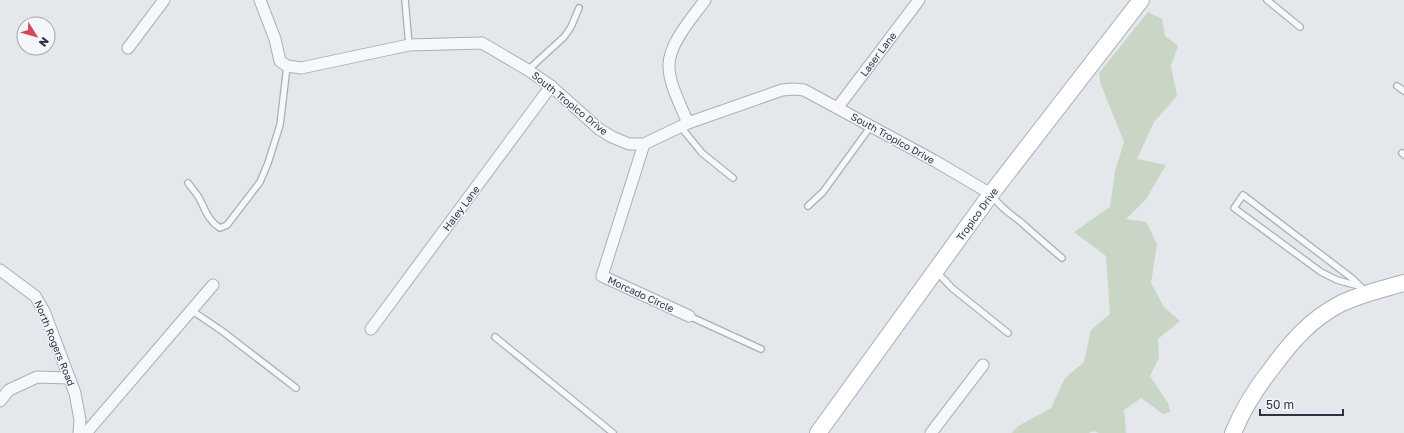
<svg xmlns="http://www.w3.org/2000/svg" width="1404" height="433" font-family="'Golos Text',sans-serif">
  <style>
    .green { fill: #c9d6c5 }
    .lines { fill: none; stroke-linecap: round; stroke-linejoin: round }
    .lane-casing { stroke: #a9aeb7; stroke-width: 8 }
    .street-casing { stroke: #a9aeb7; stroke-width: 13 }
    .secondary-casing { stroke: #a9aeb7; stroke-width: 18 }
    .lane { stroke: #f7f8fa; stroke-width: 5.5 }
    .street { stroke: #f7f8fa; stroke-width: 11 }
    .secondary { stroke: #fff; stroke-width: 16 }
    .labels { text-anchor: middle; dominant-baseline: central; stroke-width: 3; stroke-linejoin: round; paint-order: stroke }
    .street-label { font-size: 10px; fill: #2b3445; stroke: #f4f6f9 }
  </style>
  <rect width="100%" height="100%" fill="#e4e7ec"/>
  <path class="green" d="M 1148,12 L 1162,19 L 1165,36 L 1178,46 L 1171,66 L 1177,96 L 1154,122 L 1137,159 L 1166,165 L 1146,199 L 1126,219 L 1146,222 L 1157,244 L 1151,283 L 1164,307 L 1180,321 L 1158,339 L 1159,358 L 1150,376 L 1168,403 L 1170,412 L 1163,414 L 1141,398 L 1124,410 L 1126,433 L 1099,433 L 1093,431 L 1089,433 L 1012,433 L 1018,426 L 1051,408 L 1065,378 L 1084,362 L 1091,330 L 1110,314 L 1106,256 L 1074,232 L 1110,207 L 1115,171 L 1124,142 L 1101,85 L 1099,73 Z"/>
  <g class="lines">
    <g class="lane-casing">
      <g id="lane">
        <path d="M 405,0 L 409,45"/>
        <path d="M 1267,0 L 1300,27"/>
        <path d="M 528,70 L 564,37 L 571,27 L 579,8"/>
        <path d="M 1397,86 L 1404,91"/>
        <path d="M 680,126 L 702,153 L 733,178"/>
        <path d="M 1402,153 L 1404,155"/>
        <path d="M 188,183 C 192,188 195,192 198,196 C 205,208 207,220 220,228 L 227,225 L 260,182 L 268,163 L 280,125 L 287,66"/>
        <path d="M 993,196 C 1000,208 1011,214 1022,223 C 1035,235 1048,246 1062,258"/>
        <path d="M 808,206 L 823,192 L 871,126"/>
        <path d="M 936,271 L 952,288 L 1008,333"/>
        <path d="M 1359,286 L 1337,280 L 1321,272 L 1234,208 L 1243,195 L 1353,279 L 1366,292"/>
        <path d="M 191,310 L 222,331 L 296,388"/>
        <path d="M 689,316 L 761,349"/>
        <path d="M 495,337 L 613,433"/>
      </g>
    </g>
    <g class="street-casing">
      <g id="street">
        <path d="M 260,0 L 275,39 L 280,61 L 287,66 L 301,68 L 409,45 L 482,43 L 528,70 L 551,86 L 599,129 L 612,137 L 629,144 L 644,144 L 688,123 L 782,90 L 794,89 L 804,90 L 935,161 L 991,194"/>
        <path d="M 128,48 L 164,0"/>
        <path d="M 838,107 L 919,0"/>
        <path d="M 688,123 C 681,106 668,82 669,64 C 670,42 693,17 705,0"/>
        <path d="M 644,144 L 602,276 L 689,316"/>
        <path d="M 0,270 L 35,296 L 44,311 L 75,393 L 80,420 L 79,433"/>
        <path d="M 371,329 L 551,86"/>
        <path d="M 0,401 L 9,390 L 37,377 L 69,378"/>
        <path d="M 86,433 L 213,285"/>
        <path d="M 931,433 L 983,365"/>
      </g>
    </g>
    <g class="secondary-casing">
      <g id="secondary">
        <path d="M 818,433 L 991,194 L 1141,0"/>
        <path d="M 1233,433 C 1243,409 1256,388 1272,368 C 1291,342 1311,319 1340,304 C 1360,294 1383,289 1404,283"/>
      </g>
    </g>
    <use href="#lane" class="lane"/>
    <use href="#street" class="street"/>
    <use href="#secondary" class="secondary"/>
  </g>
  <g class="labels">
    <g class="street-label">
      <text transform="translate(878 54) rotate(-53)">Laser Lane</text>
      <text transform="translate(570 103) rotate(39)">South Tropico Drive</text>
      <text transform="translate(893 138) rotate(29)">South Tropico Drive</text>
      <text transform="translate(461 208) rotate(-53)">Haley Lane</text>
      <text transform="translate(977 214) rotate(-54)">Tropico Drive</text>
      <text transform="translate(641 294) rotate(25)">Morcado Circle</text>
      <text transform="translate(55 343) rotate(68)">North Rogers Road</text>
    </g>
  </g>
  <g transform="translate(36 36) rotate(127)"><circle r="19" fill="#f4f6f9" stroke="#a4a8b1"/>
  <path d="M0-3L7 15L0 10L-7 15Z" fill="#d1495b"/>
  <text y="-6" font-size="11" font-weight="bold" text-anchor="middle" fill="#2b3445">N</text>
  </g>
  <path d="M1260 409v6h83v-6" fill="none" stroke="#2b3445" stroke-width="2"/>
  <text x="1266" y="409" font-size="12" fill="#2b3445" stroke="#f4f6f9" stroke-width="3" paint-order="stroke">50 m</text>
</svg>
